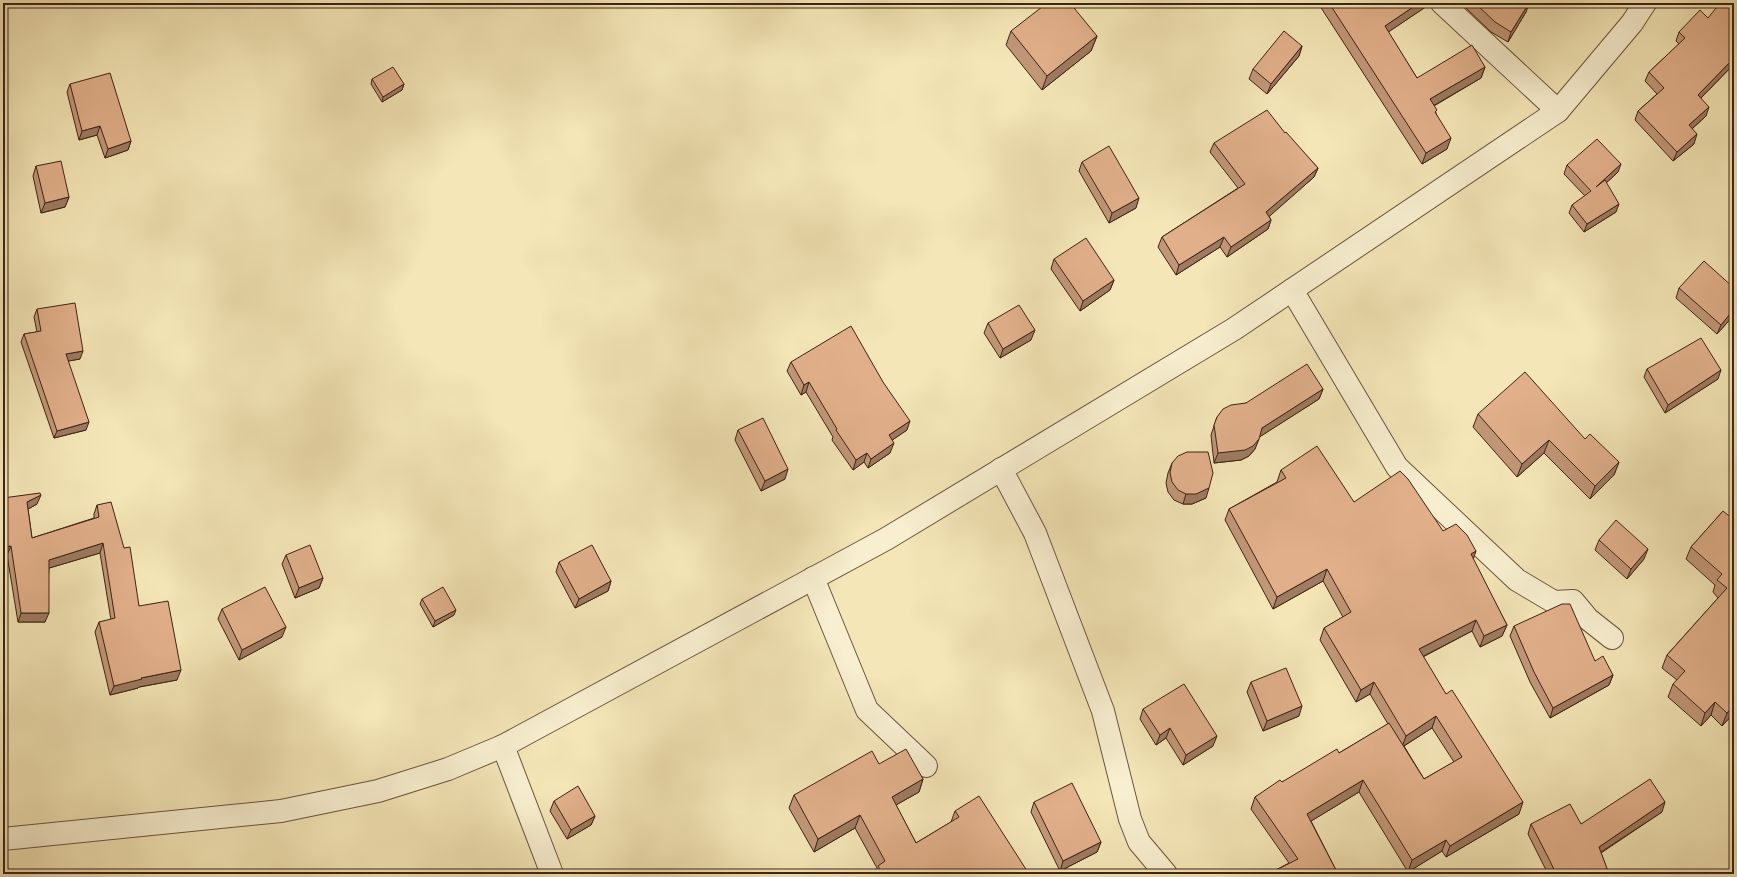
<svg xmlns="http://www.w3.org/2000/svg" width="1737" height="877" font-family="'IM FELL French Canon',serif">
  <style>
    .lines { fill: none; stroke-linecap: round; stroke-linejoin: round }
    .minor-casing { stroke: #6c543e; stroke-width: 24 }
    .minor { stroke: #f8efd0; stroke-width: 22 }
    .wall { fill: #c29778; stroke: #3e2315; fill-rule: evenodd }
    .shaded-wall { fill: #9e7b61; stroke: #3e2315 }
    .building { fill: #e1b08b; stroke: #3e2315 }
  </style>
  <rect width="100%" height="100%" fill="#f4e6b7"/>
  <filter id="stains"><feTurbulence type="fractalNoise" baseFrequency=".005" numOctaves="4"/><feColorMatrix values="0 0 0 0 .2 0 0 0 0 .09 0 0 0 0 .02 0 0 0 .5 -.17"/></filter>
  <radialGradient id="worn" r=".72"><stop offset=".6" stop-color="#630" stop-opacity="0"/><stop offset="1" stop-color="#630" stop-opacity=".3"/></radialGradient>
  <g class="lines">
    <g class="minor-casing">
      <g id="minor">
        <path d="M 1442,3 L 1558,111"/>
        <path d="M 1292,290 L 1397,467 L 1517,580 L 1554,602 L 1573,601 L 1588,619 L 1612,638"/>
        <path d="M 1001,469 L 1035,533 L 1103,711 L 1130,819 L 1139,842 L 1166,874"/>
        <path d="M 813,578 L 867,710 L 926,766"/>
        <path d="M 503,746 L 552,874"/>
        <path d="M 3,839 L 281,811 L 378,791 L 448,769 L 503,746 L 886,539 L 1234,329 L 1558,111 L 1632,23 L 1645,3"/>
      </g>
    </g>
    <use href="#minor" class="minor"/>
  </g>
  <g class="wall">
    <path d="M 1318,3 L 1430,3 L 1430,4 L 1388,32 L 1417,78 L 1485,67 L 1481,78 L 1434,106 L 1436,113 L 1447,149 L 1422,164 Z"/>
    <path d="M 1468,3 L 1529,3 L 1526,12 L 1508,42 L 1491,32 L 1466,8 Z"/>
    <path d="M 1734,3 L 1734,37 L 1731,41 L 1734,43 L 1734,64 L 1701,98 L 1706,116 L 1692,129 L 1694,144 L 1673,161 L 1635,120 L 1638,111 L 1657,94 L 1645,81 L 1649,72 L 1679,44 L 1676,41 L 1679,32 L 1708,18 Z"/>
    <path d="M 1011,31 L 1097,36 L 1091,51 L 1042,90 L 1006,45 Z"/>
    <path d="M 1302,46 L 1299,56 L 1267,94 L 1249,79 L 1253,69 Z"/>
    <path d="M 372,79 L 404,84 L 402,90 L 382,102 L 371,84 Z"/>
    <path d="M 70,84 L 131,141 L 128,150 L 105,158 L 97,135 L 79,140 L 67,92 Z"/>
    <path d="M 1285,133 L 1318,168 L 1314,177 L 1269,216 L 1271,220 L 1268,229 L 1227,257 L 1220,247 L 1176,275 L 1158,247 L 1162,237 L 1238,188 L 1210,152 L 1214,143 Z"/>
    <path d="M 1082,162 L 1136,208 L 1109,223 L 1079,171 Z"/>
    <path d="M 1567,165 L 1618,172 L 1606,183 L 1616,212 L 1584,232 L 1569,213 L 1572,205 L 1585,196 L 1564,174 Z"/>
    <path d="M 36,166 L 69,197 L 65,207 L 41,213 L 33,176 Z"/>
    <path d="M 1054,259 L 1114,280 L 1110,290 L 1080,311 L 1051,269 Z"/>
    <path d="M 1679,288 L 1734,315 L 1717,334 L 1676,298 Z"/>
    <path d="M 37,309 L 80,359 L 68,361 L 86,430 L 54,438 L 21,342 L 24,334 L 37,332 L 34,317 Z"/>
    <path d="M 988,323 L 1031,340 L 1000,358 L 984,333 Z"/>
    <path d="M 791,362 L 907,430 L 892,440 L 890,453 L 868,468 L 864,462 L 853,470 L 832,440 L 833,437 L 806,392 L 801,395 L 787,371 Z"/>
    <path d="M 1647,369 L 1718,379 L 1665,413 L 1644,377 Z"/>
    <path d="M 1323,389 L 1319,399 L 1259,437 L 1255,449 L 1249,456 L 1241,460 L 1214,463 L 1211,435 L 1217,417 L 1246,403 Z"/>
    <path d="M 1478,414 L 1585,439 L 1619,462 L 1614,475 L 1590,499 L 1544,453 L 1517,477 L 1473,427 Z"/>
    <path d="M 738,430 L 785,479 L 761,491 L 735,440 Z"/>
    <path d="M 1172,463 L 1206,498 L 1192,504 L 1183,504 L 1174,500 L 1168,492 L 1166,483 L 1168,473 Z"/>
    <path d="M 1281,470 L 1354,502 L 1443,531 L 1473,560 L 1507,625 L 1502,636 L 1480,647 L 1472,631 L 1423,657 L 1519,814 L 1446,857 L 1442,851 L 1408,872 L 1359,792 L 1311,821 L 1338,874 L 1272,874 L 1272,872 L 1289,863 L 1251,809 L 1255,797 L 1282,782 L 1339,753 L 1388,724 L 1370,694 L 1356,702 L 1320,640 L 1324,628 L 1343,617 L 1323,581 L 1273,609 L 1225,520 L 1229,509 L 1277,482 ZM 1432,728 L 1454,762 L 1424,779 L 1404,746 Z"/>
    <path d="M 3,498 L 37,504 L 28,509 L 32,538 L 94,518 L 94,514 L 97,505 L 139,606 L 177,680 L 139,687 L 138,688 L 110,695 L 95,632 L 99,622 L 111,620 L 100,553 L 49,568 L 45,622 L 18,622 L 7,555 L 3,556 Z"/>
    <path d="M 1723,511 L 1734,713 L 1722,726 L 1711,715 L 1701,726 L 1668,697 L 1673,684 L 1677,680 L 1662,668 L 1667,655 L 1718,598 L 1713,592 L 1715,585 L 1686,559 L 1691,547 Z"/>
    <path d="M 1599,540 L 1644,559 L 1627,579 L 1595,550 Z"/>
    <path d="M 286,555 L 323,578 L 319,588 L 295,598 L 282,564 Z"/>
    <path d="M 559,562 L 611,581 L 608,591 L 575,608 L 556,572 Z"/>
    <path d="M 422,599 L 454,615 L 433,627 L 420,604 Z"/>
    <path d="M 222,609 L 282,637 L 239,660 L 218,619 Z"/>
    <path d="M 1514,626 L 1595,661 L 1613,675 L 1609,685 L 1550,718 L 1530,682 L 1510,636 Z"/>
    <path d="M 1251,682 L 1299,716 L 1263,731 L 1247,692 Z"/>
    <path d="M 1143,709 L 1213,746 L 1183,765 L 1166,738 L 1156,745 L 1140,719 Z"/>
    <path d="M 879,764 L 923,779 L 919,792 L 896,805 L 916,843 L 951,822 L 955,811 L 1029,874 L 875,874 L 877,868 L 855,828 L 814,852 L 789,808 L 794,795 Z"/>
    <path d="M 554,801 L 595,816 L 591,825 L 567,839 L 550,811 Z"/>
    <path d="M 1034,802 L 1101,842 L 1097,852 L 1060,871 L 1031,812 Z"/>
    <path d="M 1662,812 L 1601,853 L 1609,874 L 1548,874 L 1528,834 L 1531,824 L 1581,824 Z"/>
  </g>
  <g class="shaded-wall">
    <path d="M 1419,3 L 1430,3 L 1430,4 L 1381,37 L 1385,26 Z"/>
    <path d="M 1529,3 L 1526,12 L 1508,42 L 1511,32 Z"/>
    <path d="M 1734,32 L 1734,37 L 1726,48 L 1729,38 Z"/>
    <path d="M 1097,36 L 1091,51 L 1042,90 L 1047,76 Z"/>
    <path d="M 1302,46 L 1299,56 L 1267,94 L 1271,84 Z"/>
    <path d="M 1734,58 L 1734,64 L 1695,104 L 1698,95 Z"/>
    <path d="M 1485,67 L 1481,78 L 1426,110 L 1430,99 Z"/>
    <path d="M 404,84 L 402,90 L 382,102 L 383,97 Z"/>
    <path d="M 1709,107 L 1706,116 L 1686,134 L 1689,125 Z"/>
    <path d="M 100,126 L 97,135 L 79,140 L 82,131 Z"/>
    <path d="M 1697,134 L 1694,144 L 1673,161 L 1677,152 Z"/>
    <path d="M 1451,138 L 1447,149 L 1422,164 L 1426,153 Z"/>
    <path d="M 131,141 L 128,150 L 105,158 L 108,149 Z"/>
    <path d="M 1621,164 L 1618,172 L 1593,195 L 1596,187 Z"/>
    <path d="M 1318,168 L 1314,177 L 1263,222 L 1266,212 Z"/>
    <path d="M 69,197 L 65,207 L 41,213 L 45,203 Z"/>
    <path d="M 1139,198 L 1136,208 L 1109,223 L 1112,213 Z"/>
    <path d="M 1619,204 L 1616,212 L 1584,232 L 1587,224 Z"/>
    <path d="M 1271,220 L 1268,229 L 1227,257 L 1231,247 Z"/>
    <path d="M 1224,237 L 1220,247 L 1176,275 L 1179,265 Z"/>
    <path d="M 1114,280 L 1110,290 L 1080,311 L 1083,301 Z"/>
    <path d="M 1734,309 L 1734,315 L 1717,334 L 1721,325 Z"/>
    <path d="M 1035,330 L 1031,340 L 1000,358 L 1003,349 Z"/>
    <path d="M 83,351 L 80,359 L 63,362 L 66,354 Z"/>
    <path d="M 1721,370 L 1718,379 L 1665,413 L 1668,405 Z"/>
    <path d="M 809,382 L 806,392 L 801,395 L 804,385 Z"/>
    <path d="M 1323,389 L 1319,399 L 1258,438 L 1262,428 Z"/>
    <path d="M 910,421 L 907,430 L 885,445 L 889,435 Z"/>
    <path d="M 89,422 L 86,430 L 54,438 L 57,431 Z"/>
    <path d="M 1259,439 L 1255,449 L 1249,456 L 1241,460 L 1214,463 L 1218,453 Z"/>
    <path d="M 1549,440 L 1544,453 L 1517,477 L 1522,464 Z"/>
    <path d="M 894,443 L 890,453 L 868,468 L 871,459 Z"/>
    <path d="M 867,453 L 864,462 L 853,470 L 856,460 Z"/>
    <path d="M 1619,462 L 1614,475 L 1590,499 L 1595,486 Z"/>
    <path d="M 788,469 L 785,479 L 761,491 L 765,481 Z"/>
    <path d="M 1209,488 L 1206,498 L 1192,504 L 1183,504 L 1186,494 Z"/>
    <path d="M 41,495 L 37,504 L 23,512 L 27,502 Z"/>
    <path d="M 103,543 L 100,553 L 46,569 L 49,560 Z"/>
    <path d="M 11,546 L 7,555 L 3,556 L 3,547 Z"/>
    <path d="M 1648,549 L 1644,559 L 1627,579 L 1631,569 Z"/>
    <path d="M 1476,551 L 1472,563 L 1471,554 Z"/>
    <path d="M 1327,569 L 1323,581 L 1273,609 L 1277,597 Z"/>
    <path d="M 323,578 L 319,588 L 295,598 L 299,588 Z"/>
    <path d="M 611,581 L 608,591 L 575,608 L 579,599 Z"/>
    <path d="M 456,610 L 454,615 L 433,627 L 435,621 Z"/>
    <path d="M 21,613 L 49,613 L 45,622 L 18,622 Z"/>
    <path d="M 1476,620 L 1472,631 L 1414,661 L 1419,649 Z"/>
    <path d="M 1507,625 L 1502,636 L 1480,647 L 1484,636 Z"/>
    <path d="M 286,627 L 282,637 L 239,660 L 242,650 Z"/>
    <path d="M 181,670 L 177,680 L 139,687 L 138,688 L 110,695 L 114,686 L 141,678 Z"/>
    <path d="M 1613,675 L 1609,685 L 1550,718 L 1553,708 Z"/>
    <path d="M 1374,682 L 1370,694 L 1356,702 L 1361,690 Z"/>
    <path d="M 1715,702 L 1711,715 L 1701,726 L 1705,713 Z"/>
    <path d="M 1734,705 L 1734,713 L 1722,726 L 1727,713 Z"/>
    <path d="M 1302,706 L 1299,716 L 1263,731 L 1267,721 Z"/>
    <path d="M 1436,716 L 1432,728 L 1402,747 L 1406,736 Z"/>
    <path d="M 1170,728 L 1166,738 L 1156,745 L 1160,735 Z"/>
    <path d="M 1217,736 L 1213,746 L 1183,765 L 1186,755 Z"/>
    <path d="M 923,779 L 919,792 L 887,810 L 892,797 Z"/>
    <path d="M 1363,780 L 1359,792 L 1303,826 L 1307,814 Z"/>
    <path d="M 1523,802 L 1519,814 L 1446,857 L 1450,846 Z"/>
    <path d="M 1665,802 L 1662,812 L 1595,856 L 1599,847 Z"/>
    <path d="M 860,815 L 855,828 L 814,852 L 818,839 Z"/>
    <path d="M 595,816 L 591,825 L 567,839 L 571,830 Z"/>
    <path d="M 1446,840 L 1442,851 L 1408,872 L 1412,860 Z"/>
    <path d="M 1101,842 L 1097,852 L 1060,871 L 1063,861 Z"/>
  </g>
  <g class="building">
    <path d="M 1047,3 L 1070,3 L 1097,36 L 1047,76 L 1011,31 Z"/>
    <path d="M 1329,3 L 1419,3 L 1385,26 L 1417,78 L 1472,45 L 1485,67 L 1430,99 L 1437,110 L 1435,112 L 1451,138 L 1426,153 Z"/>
    <path d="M 1475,3 L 1529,3 L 1511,32 L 1495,22 Z"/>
    <path d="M 1720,3 L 1734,3 L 1734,32 L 1729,38 L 1734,43 L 1734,58 L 1698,95 L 1709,107 L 1689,125 L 1697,134 L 1677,152 L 1638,111 L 1664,88 L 1649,72 L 1685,38 L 1679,32 L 1700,10 L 1708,18 Z"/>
    <path d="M 1284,31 L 1302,46 L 1271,84 L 1253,69 Z"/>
    <path d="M 393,67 L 404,84 L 383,97 L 372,79 Z"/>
    <path d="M 110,73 L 131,141 L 108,149 L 100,126 L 82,131 L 70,84 Z"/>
    <path d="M 1267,110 L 1285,133 L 1286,132 L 1318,168 L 1266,212 L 1271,220 L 1231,247 L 1224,237 L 1179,265 L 1162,237 L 1245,184 L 1214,143 Z"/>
    <path d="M 1597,139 L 1621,164 L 1596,187 L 1605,180 L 1619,204 L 1587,224 L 1572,205 L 1591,191 L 1567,165 Z"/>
    <path d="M 1109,146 L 1139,198 L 1112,213 L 1082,162 Z"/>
    <path d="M 61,161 L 69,197 L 45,203 L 36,166 Z"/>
    <path d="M 1086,238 L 1114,280 L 1083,301 L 1054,259 Z"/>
    <path d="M 1704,261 L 1734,288 L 1734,309 L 1721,325 L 1679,288 Z"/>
    <path d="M 75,303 L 83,351 L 66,354 L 89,422 L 57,431 L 24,334 L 41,331 L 37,309 Z"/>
    <path d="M 1019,305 L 1035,330 L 1003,349 L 988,323 Z"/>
    <path d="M 851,326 L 883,382 L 910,421 L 889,435 L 894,443 L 871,459 L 867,453 L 856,460 L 836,430 L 837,429 L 809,382 L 804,385 L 791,362 Z"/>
    <path d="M 1701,338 L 1721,370 L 1668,405 L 1647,369 Z"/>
    <path d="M 1307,364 L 1323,389 L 1262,428 L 1259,439 L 1253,446 L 1245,450 L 1218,453 L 1214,425 L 1217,417 L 1223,409 L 1231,405 L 1246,403 Z"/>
    <path d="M 1525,372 L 1585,439 L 1590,434 L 1619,462 L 1595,486 L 1549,440 L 1522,464 L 1478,414 Z"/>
    <path d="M 763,418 L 788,469 L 765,481 L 738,430 Z"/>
    <path d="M 1317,446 L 1354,502 L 1400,471 L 1408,479 L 1443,531 L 1456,524 L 1467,535 L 1476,551 L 1471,554 L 1507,625 L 1484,636 L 1476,620 L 1419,649 L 1446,694 L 1452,690 L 1523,802 L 1450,846 L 1446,840 L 1412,860 L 1363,780 L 1307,814 L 1338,874 L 1274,874 L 1272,872 L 1298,859 L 1255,797 L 1280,780 L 1282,782 L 1337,749 L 1339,753 L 1389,723 L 1424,779 L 1462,757 L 1436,716 L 1406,736 L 1374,682 L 1361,690 L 1324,628 L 1351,612 L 1327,569 L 1277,597 L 1229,509 L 1286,478 L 1281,470 Z"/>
    <path d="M 1187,452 L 1208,452 L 1213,473 L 1209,488 L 1196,494 L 1186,494 L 1178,490 L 1172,482 L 1170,473 L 1172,463 L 1178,456 Z"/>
    <path d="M 40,493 L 41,495 L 27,502 L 32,538 L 99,517 L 97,505 L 111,502 L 124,548 L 130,547 L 139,606 L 168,601 L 181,670 L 141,678 L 142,679 L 114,686 L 99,622 L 115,618 L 103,543 L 49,560 L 49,613 L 21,613 L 11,546 L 3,547 L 3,498 Z"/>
    <path d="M 1723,511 L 1734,520 L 1734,705 L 1727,713 L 1715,702 L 1705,713 L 1673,684 L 1685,671 L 1667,655 L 1727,588 L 1717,580 L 1722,574 L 1691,547 Z"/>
    <path d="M 1616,520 L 1648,549 L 1631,569 L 1599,540 Z"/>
    <path d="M 310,545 L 323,578 L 299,588 L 286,555 Z"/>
    <path d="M 592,545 L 611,581 L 579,599 L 559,562 Z"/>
    <path d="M 265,587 L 286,627 L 242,650 L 222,609 Z"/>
    <path d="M 443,587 L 456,610 L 435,621 L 422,599 Z"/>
    <path d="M 1562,604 L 1570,604 L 1595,661 L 1603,656 L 1613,675 L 1553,708 L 1534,672 L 1514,626 Z"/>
    <path d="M 1286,668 L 1302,706 L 1267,721 L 1251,682 Z"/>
    <path d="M 1184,684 L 1217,736 L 1186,755 L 1170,728 L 1160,735 L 1143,709 Z"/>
    <path d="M 906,749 L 923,779 L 892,797 L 916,843 L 959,817 L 955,811 L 979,796 L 1029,874 L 883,874 L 878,866 L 885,861 L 860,815 L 818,839 L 794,795 L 872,751 L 879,764 Z"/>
    <path d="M 1650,779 L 1665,802 L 1599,847 L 1609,874 L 1556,874 L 1550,861 L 1531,824 L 1570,804 L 1581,824 Z"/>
    <path d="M 1072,783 L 1101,842 L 1063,861 L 1034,802 Z"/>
    <path d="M 578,786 L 595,816 L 571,830 L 554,801 Z"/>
  </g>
  <rect width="1737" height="877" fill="none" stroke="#f4e6b7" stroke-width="16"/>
  <rect x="4" y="4" width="1729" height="869" fill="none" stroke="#3e2315" stroke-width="2"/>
  <rect x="8" y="8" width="1721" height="861" fill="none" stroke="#3e2315"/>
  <rect width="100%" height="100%" filter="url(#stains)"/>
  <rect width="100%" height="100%" fill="url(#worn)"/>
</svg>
